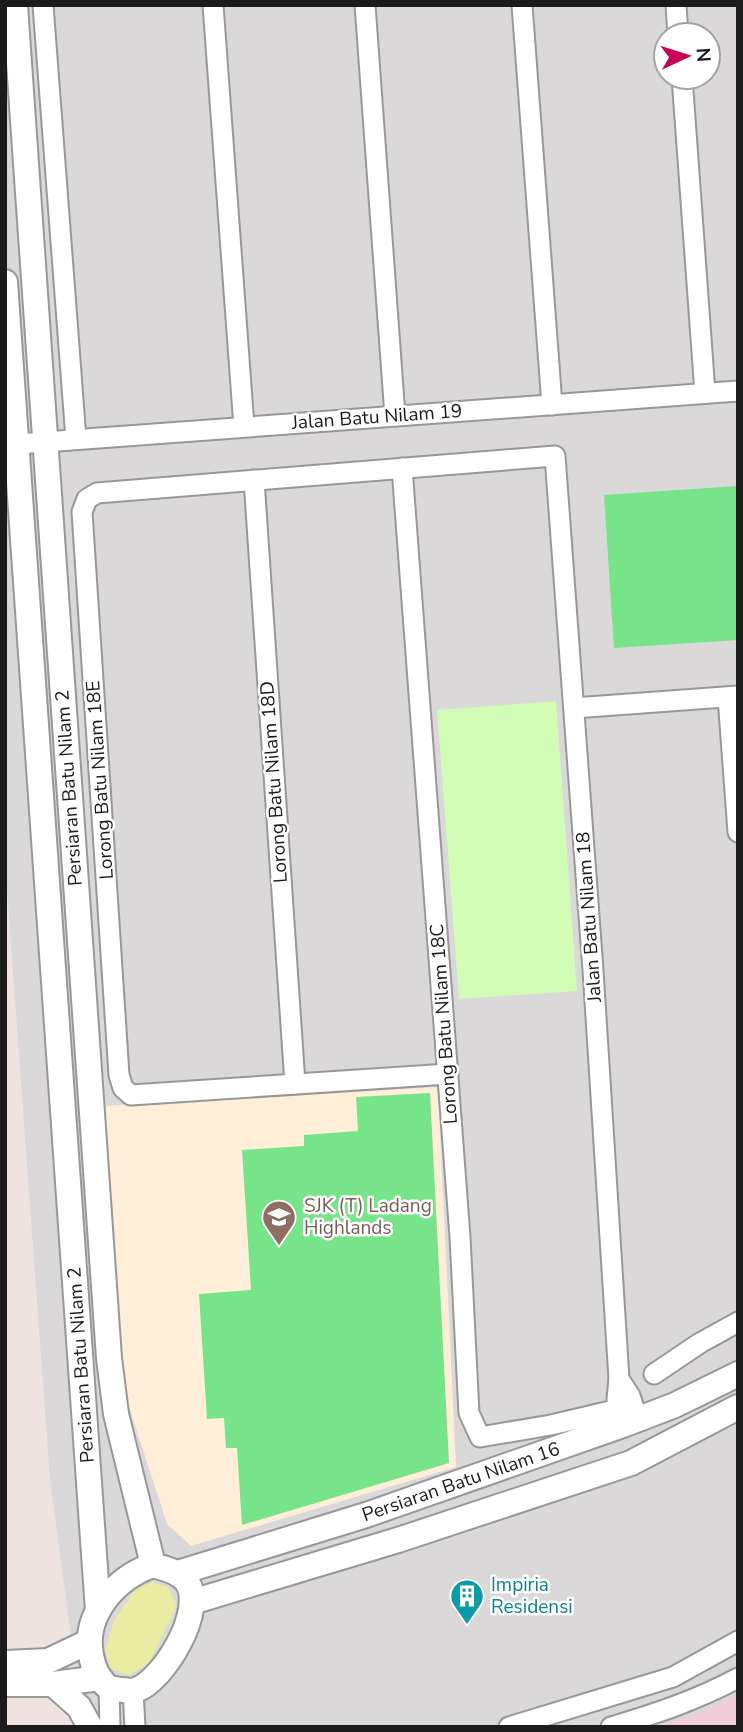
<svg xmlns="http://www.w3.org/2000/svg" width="743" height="1732" font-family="'Nunito Sans',sans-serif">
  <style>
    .residential { fill: #dad8d9; fill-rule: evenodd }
    .commercial { fill: #f1cddb }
    .education { fill: #ffeed8 }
    .grass { fill: #e8eda1 }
    .park { fill: #d1fdb7 }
    .pitch { fill: #77e489 }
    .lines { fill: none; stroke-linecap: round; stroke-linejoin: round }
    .minor-casing { stroke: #989898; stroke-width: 23 }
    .tertiary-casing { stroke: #989898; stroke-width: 28 }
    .minor { stroke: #fff; stroke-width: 19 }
    .tertiary { stroke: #fff; stroke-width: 24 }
    .labels { text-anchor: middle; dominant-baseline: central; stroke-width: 5; stroke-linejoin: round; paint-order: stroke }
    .street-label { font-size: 19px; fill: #1b1b1b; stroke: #fff }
    .education-label { font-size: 19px; fill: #785e54; stroke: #fff; text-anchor: start }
    .culture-label { font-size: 19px; fill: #0d838f; stroke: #fff; text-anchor: start }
  </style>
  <rect width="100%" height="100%" fill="#eee3e0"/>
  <path class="residential" d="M 5,5 L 738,5 L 738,1727 L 83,1727 L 50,1479 L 5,863 ZM 666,35 L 708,35 L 708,77 L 666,77 Z"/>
  <path class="commercial" d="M 738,1693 L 738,1727 L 654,1727 L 701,1713 Z"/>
  <path class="education" d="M 438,1087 L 456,1467 L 191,1546 L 167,1524 L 123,1388 L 103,1106 Z"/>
  <path class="grass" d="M 152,1582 L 168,1587 L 177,1605 L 150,1662 L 129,1675 L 111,1669 L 105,1651 L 114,1620 L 135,1590 Z"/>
  <path class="park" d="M 556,701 L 577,991 L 459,999 L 437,710 Z"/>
  <g class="pitch">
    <path d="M 738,486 L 738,640 L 614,648 L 604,495 Z"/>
    <path d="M 430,1093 L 449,1463 L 242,1525 L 237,1448 L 226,1448 L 224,1418 L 207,1419 L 199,1294 L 251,1290 L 242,1150 L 304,1146 L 304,1135 L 358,1131 L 356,1097 Z"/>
  </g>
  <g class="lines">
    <g class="minor-casing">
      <g id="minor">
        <path d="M 43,5 L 76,439"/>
        <path d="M 213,5 L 244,427"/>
        <path d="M 365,5 L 395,416"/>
        <path d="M 522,5 L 552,405"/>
        <path d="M 676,5 L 678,35"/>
        <path d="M 682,77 L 705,393"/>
        <path d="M 17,444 L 738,391"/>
        <path d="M 402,468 L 460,1237 L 469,1413 L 480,1437 L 551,1425 L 619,1409"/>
        <path d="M 254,480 L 295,1084"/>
        <path d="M 728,697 L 738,832"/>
        <path d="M 574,708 L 738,696"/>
        <path d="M 448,1074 L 131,1095 L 123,1088 L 119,1075 L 82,512 L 87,499 L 97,493 L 555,456 L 593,970 L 619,1379 L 617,1399 L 623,1425"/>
        <path d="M 654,1374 L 700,1343 L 738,1322"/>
        <path d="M 619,1379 L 630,1396 L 638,1420"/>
        <path d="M 109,1688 L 110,1727"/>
        <path d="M 133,1691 L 135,1727"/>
        <path d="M 509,1727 L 673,1677 L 738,1641"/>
        <path d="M 611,1727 C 655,1714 697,1700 738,1678"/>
      </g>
    </g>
    <g class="tertiary-casing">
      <g id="tertiary">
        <path d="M 15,5 L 109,1358 L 116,1414 L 153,1565"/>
        <path d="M 5,282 L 98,1611"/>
        <path d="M 153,1565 C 165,1569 179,1571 187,1582 C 206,1610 164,1680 136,1690 C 128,1692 117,1689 109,1688 C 99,1680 93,1668 91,1655 C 83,1614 116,1578 153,1565 Z"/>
        <path d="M 178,1573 L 366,1515 L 623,1425 L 675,1405 L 738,1374"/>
        <path d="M 192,1602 L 398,1540 L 631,1463 L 738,1407"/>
        <path d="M 5,1663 L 48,1661 L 88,1642"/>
        <path d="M 5,1684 L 53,1684 L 100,1678"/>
        <path d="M 53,1684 L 79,1707 L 90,1727"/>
      </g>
    </g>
    <use href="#minor" class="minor"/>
    <use href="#tertiary" class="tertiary"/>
  </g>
  <defs>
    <g id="school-pin" transform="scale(1.75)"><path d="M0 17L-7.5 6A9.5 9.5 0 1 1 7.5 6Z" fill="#8d6e63" stroke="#fff"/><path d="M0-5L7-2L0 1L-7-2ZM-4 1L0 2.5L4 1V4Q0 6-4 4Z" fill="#fff"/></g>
    <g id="building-pin" transform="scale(1.75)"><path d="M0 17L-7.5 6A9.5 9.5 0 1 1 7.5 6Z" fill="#0f9aa8" stroke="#fff"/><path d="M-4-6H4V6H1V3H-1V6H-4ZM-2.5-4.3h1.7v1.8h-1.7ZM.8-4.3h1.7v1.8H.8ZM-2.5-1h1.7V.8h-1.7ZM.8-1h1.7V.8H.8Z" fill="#fff"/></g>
  </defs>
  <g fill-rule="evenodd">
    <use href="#school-pin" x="279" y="1217"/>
    <use href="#building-pin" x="467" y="1596"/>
  </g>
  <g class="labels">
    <g class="street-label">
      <text transform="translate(377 417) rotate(-4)">Jalan Batu Nilam 19</text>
      <text transform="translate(100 780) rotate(-94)">Lorong Batu Nilam 18E</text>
      <text transform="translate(274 782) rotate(-94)">Lorong Batu Nilam 18D</text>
      <text transform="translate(69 788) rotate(-94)">Persiaran Batu Nilam 2</text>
      <text transform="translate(589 917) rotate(-94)">Jalan Batu Nilam 18</text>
      <text transform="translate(444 1024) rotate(-94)">Lorong Batu Nilam 18C</text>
      <text transform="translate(81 1365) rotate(-94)">Persiaran Batu Nilam 2</text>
      <text transform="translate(461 1482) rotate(-19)">Persiaran Batu Nilam 16</text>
    </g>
    <g class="education-label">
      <text x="304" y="1206">SJK (T) Ladang<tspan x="304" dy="22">Highlands</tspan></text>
    </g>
    <g class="culture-label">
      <text x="491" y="1585">Impiria<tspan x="491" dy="22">Residensi</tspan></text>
    </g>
  </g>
  <rect width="743" height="1732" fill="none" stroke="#1b1b1b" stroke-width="14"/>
  <g transform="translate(687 56) rotate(86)"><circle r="33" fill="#ffffff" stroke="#a4a4a4" stroke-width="2"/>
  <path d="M0-5L12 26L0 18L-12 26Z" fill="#c70058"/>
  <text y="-10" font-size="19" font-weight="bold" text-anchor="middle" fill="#1b1b1b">N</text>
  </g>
</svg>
